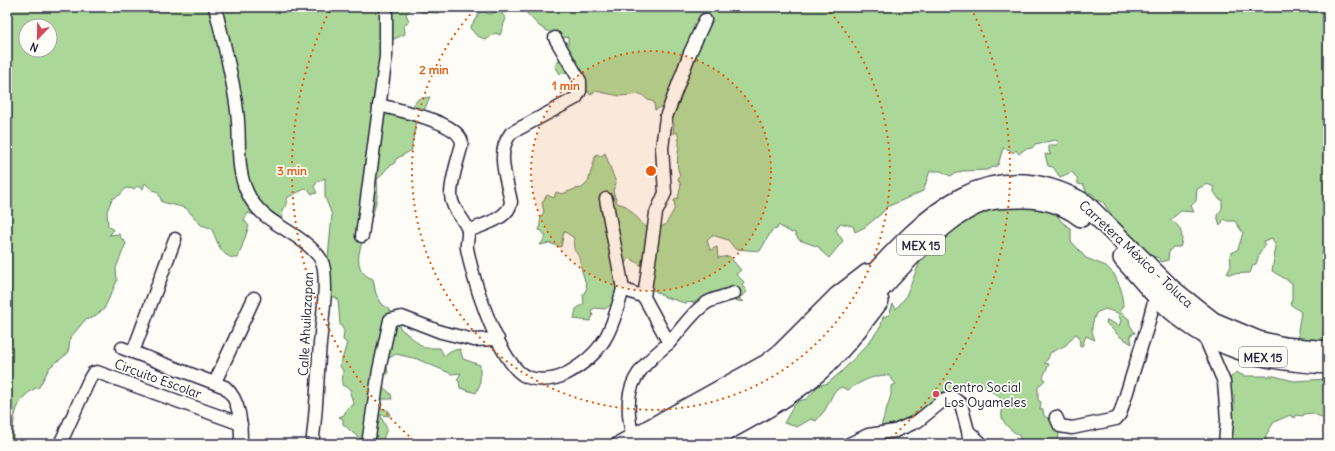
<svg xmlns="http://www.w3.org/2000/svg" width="1335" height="451" font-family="Delius,sans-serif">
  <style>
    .green { fill: #abd898; stroke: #667d6a; fill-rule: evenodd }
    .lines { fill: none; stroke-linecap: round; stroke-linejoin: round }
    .street-casing { stroke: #22223b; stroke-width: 15 }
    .secondary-casing { stroke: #22223b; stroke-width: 20 }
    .primary-casing { stroke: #22223b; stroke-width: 22 }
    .street { stroke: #fdfcf7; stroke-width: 12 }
    .secondary { stroke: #fdfcf7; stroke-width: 17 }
    .primary { stroke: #fdfcf7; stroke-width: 19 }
    .ring { fill: none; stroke: #e8590c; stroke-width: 2; stroke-dasharray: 2 4 }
    .poi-dot { fill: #d1495b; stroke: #fdfcf7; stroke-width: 1.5 }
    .labels { text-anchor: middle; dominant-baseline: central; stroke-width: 3.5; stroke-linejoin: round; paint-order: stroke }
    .shield { fill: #fdfcf7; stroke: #646373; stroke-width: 1 }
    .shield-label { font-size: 12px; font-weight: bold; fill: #22223b }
    .street-label { font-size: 13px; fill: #22223b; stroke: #fdfcf7 }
    .poi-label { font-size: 13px; fill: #22223b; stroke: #fdfcf7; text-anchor: start }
    .centre { fill: #e8590c; stroke: #fdfcf7; stroke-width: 2 }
    .ring-label { font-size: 12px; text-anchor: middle; font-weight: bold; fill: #e8590c; stroke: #fdfcf7; stroke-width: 3.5; stroke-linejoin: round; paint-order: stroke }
  </style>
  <rect width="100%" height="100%" fill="#fdfcf7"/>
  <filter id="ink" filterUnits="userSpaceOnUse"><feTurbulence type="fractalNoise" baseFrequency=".025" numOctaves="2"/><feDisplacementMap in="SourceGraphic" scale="8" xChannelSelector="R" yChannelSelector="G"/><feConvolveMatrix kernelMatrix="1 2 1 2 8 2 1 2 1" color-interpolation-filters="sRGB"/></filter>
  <g filter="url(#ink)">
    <g class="green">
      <path d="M 7,7 L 440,7 L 438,13 L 422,12 L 412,8 L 406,14 L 409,21 L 404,26 L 405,34 L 387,42 L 376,102 L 410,110 L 418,99 L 430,97 L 422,115 L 415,124 C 416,133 411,140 412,150 L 396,159 L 394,164 L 388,167 L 377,180 C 379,192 376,202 373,214 C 367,232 344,269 373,279 L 376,294 L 382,304 L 390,310 L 401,329 L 424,348 L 440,348 L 444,356 L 450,351 L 460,349 L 463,359 L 480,365 L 480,384 L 476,393 L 460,388 L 459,381 L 457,380 L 461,373 L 452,374 L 417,359 L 396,354 L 386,360 L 388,374 L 384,375 L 381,385 L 391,394 L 392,399 L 383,399 L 381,408 L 389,411 L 390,416 L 380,415 L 387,429 L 381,444 L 362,444 L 361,440 L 343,424 L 343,419 L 339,417 L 344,415 L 347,408 L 354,405 L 350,393 L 352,390 L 342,385 L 343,371 L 340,366 L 347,343 L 343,340 L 344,331 L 340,324 L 338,299 L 332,296 L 332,287 L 319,282 L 318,274 L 322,273 L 328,258 L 332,215 L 325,197 L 325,178 L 317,182 L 314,187 L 317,193 L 312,194 L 307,188 L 288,197 L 285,207 L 282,209 L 283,218 L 273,226 L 260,217 L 248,213 L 244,220 L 249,226 L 238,258 C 220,259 218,241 211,228 L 201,225 L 186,208 L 162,202 L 158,192 L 152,190 L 145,183 L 143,189 L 137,186 L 134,189 L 126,188 L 120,195 L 112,199 L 107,211 L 108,226 L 114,230 L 109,235 L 119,234 L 121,238 L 126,243 L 116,268 L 117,281 L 104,309 L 92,318 L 85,320 L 70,338 L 69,348 L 67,354 L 50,367 L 39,387 C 16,395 12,419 13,442 L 11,444 L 7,444 ZM 26,26 L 50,26 L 50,50 L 26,50 Z"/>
      <path d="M 498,7 L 517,7 L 514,10 L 501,13 L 506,18 L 500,35 L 495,33 L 486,40 L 476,35 L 470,28 L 481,10 L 489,14 L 502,10 Z"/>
      <path d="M 521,7 L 1328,7 L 1328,342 L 1299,341 L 1298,330 L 1301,312 L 1290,304 L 1292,300 L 1292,283 L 1272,271 L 1276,247 L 1272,238 L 1263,241 L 1265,246 L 1260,252 L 1256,264 L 1253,265 L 1250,273 L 1227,274 L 1231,266 L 1230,254 L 1238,249 L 1243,233 L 1235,221 L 1227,221 L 1224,219 L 1220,226 L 1217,215 L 1222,209 L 1222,199 L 1219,199 L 1214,192 L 1214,187 L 1207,184 L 1197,189 L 1196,201 L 1191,206 L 1194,212 L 1181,211 L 1170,220 C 1180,224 1185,236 1180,247 L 1173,247 L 1169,251 L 1168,260 L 1161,262 L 1160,258 L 1150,256 L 1119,229 L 1116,220 L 1114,219 L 1103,202 L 1096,200 L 1093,194 L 1086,192 L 1084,185 L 1078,184 L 1077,178 L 1072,172 L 1060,177 L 1053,167 L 1048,166 L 1045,154 L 1051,155 L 1049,152 L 1049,145 L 1056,145 L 1059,143 L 1056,140 L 1035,144 L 1032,148 L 1025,149 L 1019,154 L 1016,150 L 1013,153 L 1010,150 L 1003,148 L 998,165 L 987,170 L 962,171 L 950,176 L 941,171 L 930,171 L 923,191 L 887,207 L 882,213 L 865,227 L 855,232 L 853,226 L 840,223 L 836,230 L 843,241 L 829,258 L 821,251 L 819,247 L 799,240 L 794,232 L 792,233 L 778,225 L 777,229 L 772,230 L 760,251 L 735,249 L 728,240 L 712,235 L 707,240 L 710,250 L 717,247 L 718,258 L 729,256 L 741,270 L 736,274 L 744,282 L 742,285 L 747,292 L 739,298 L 743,302 L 729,299 L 685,303 L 665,297 L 652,289 L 649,271 L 630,258 L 618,269 L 618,299 L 605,309 L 595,308 L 591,310 L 593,316 L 590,321 L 574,319 L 576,309 L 584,303 L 583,295 L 587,288 C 585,279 581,271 580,261 C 578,250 572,255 574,238 L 564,231 L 561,247 L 549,243 L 540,245 L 546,237 L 542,231 L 539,230 L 541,217 L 544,212 L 542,203 L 547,195 L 554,198 L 556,192 L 562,194 L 575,189 L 582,188 L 588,182 L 596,154 L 601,156 L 605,153 L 616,183 L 613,191 L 617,203 L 626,206 L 645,226 L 652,230 L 658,229 L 666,224 L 675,208 L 674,200 L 678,198 L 681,185 L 678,179 L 680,175 C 673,161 683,146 677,132 L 673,134 L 674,123 L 661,107 L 655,110 L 654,102 L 648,100 L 641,94 L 620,96 L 595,91 L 590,95 L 585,86 L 569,72 L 560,74 L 555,66 L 560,59 L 562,60 L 568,45 L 568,37 L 560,38 L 539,26 Z"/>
      <path d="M 1004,201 L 1021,204 L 1055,213 L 1062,222 L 1071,229 L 1071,241 L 1086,258 L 1106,266 L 1114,274 L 1121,289 L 1123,305 L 1120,312 L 1129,319 L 1130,325 L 1135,333 L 1130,335 L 1132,344 L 1119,336 L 1106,323 L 1107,320 L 1119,326 L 1121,321 L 1118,313 L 1105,309 L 1096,313 C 1092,324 1090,329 1095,340 L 1086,336 L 1082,346 L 1080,346 L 1079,336 L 1075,334 L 1066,345 L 1050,353 L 1048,359 L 1044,363 L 1049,364 L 1043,377 L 1045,380 L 1038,387 L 1038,400 L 1041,402 L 1040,409 L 1043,410 L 1044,416 L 1054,421 L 1060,429 L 1057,444 L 1023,444 L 1018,434 C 1012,432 1003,423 1002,417 C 1001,412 1004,406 1002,401 C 998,392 985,390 978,382 L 973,387 L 967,379 L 957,388 L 949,402 L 885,431 L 881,426 L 891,395 L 891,386 L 896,384 L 888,375 C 873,375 860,382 848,390 L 841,387 L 834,392 L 825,410 L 816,421 L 811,419 L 797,427 L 784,423 L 793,407 L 799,401 L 807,399 L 818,386 L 828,383 L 841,372 L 867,345 L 881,326 L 883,317 L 889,315 L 893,304 L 896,309 L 905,298 L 922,257 L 932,250 L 937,237 L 979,213 L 984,213 Z"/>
      <path d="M 1236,372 L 1244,376 L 1274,376 L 1294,381 L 1328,379 L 1328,426 L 1326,420 L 1313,413 L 1304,414 L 1303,416 L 1296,415 L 1295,418 L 1290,415 L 1274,422 L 1266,435 L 1266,444 L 1227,444 L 1225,442 L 1233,417 L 1231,414 L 1234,409 L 1234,395 L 1229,391 L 1230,378 Z"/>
    </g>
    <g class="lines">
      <g class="street-casing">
        <g id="street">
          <path d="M 215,7 C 223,41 233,76 237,111 C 241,138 235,166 247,192 C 261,224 294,228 316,253 C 320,257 323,263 324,269 C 327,294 322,319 320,344 C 317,377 317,411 312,444"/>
          <path d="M 379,105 C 397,110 462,122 462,144 C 458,160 451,179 451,195 C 451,209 464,218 468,230 C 469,236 466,243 467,248 C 473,281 495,348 518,371 C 530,383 553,381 566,374 C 606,352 611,330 623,289 L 644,297 L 669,343 C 633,372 621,390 633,438"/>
          <path d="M 606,199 L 623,289"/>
          <path d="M 468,231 C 482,225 509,219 511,202 C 507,179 495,153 511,133 L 576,98 L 580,91 L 580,81 L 555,38"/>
          <path d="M 362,236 L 386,56 L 386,7"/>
          <path d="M 644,297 L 656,213 L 665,193 L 662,148 L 666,117 L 690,53 L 705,20"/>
          <path d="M 1203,333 L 1224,382 L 1227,420 L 1225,444"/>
          <path d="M 669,343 C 680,331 694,310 708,302 C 716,298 726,296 734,293"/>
          <path d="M 122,348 L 225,387 C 241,401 241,424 241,444"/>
          <path d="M 133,352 L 175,239"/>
          <path d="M 215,382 L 254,298"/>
          <path d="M 1056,417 L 1060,426 L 1072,428 L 1116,419 L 1120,414 L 1147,328 L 1156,294"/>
          <path d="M 968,431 L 982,444"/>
          <path d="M 60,444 L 90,378 L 93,373 L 97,372 L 241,424"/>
          <path d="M 368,444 L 379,370 L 390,320 L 402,317 L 441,332 L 474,340 L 498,339"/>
          <path d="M 849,444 L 868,435 L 895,431 L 918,421 L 945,399 L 953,398 L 961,404 L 968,431 L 970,444"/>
        </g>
      </g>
      <g class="secondary-casing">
        <g id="secondary">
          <path d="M 621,444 L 767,363 L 781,352 L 837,296 L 867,273"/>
          <path d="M 704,444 C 740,424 779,405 811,379 C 838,357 859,329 880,301"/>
        </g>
      </g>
      <g class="primary-casing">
        <g id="primary">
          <path d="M 1123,258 C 1136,272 1148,287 1162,301 C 1212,349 1261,361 1328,364"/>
          <path d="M 646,444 L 788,361 L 803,349 C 824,327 845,305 866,283 C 928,215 989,149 1085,204 L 1172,290 L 1213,322 L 1258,341 L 1284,347 L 1328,351"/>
          <path d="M 674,444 C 719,419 776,395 814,360 C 851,326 882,283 919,248 C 939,229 957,212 983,202 C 994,198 1010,198 1022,198 C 1041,197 1065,204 1081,217"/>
        </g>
      </g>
      <use href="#street" class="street"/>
      <use href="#secondary" class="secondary"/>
      <use href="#primary" class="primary"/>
    </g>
  </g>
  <circle cx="651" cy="171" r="120" fill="#e8590c" fill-opacity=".12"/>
  <g class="ring">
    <circle cx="651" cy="171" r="120"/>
    <path d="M826 8A239 239 0 1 1 476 8"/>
    <path d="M418 444A359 359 0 0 1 331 8M971 8A359 359 0 0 1 884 444"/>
  </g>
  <circle class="poi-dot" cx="936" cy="394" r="4"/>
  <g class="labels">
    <g class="shield">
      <rect x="897" y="235" width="48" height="20" rx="3"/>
      <rect x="1239" y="347" width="48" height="20" rx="3"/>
    </g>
    <g class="shield-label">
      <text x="921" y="245">MEX 15</text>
      <text x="1263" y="357">MEX 15</text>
    </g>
    <g class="street-label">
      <text transform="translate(1136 254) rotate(43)">Carretera México - Toluca</text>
      <text transform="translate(306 324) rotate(-87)">Calle Ahuilazapan</text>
      <text transform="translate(158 379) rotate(20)">Circuito Escolar</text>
    </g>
    <g class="poi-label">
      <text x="944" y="387">Centro Social<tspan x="944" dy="15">Los Oyameles</tspan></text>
    </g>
  </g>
  <circle cx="651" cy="171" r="6" class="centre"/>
  <g class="ring-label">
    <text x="434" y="74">2 min</text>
    <text x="566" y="90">1 min</text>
    <text x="292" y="175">3 min</text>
  </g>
  <rect width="1335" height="451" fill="none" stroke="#fdfcf7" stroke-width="24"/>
  <rect x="12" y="12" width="1311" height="427" fill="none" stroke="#22223b" stroke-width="1.5" filter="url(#ink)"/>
  <g transform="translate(38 38) rotate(202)"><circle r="19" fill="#fdfcf7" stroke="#a5a5ac"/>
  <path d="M0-3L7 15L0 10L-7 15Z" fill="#d1495b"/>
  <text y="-6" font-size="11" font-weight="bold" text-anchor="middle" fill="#22223b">N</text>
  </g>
</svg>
